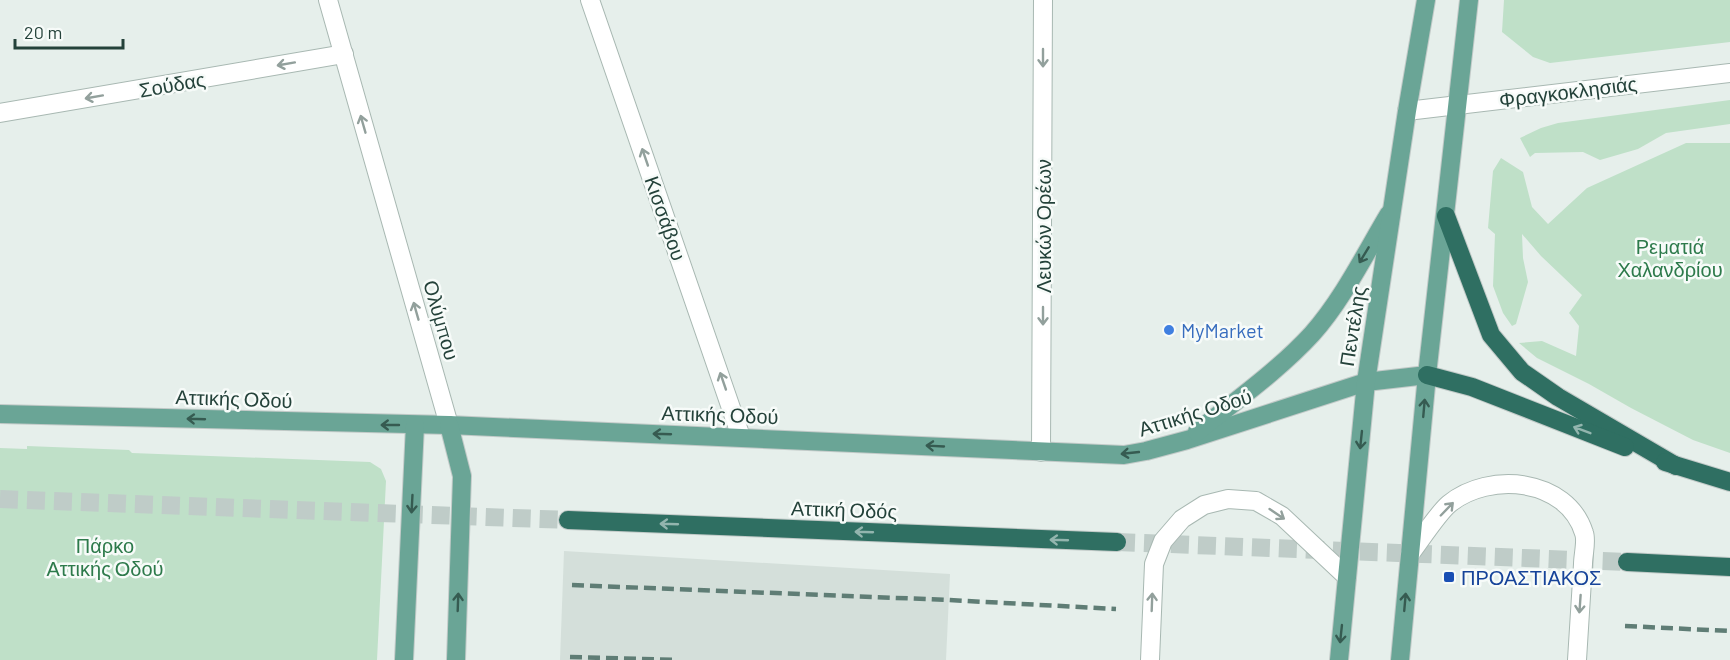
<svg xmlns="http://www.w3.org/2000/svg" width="1730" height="660" font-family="Barlow,sans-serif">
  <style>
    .built { fill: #d4dfda }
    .green { fill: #bfe0c8 }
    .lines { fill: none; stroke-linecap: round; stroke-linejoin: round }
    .highway-tunnel { stroke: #bfccc8; stroke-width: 18; stroke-dasharray: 18 9; stroke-linecap: butt }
    .minor-casing { stroke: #a8b8b2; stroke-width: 20 }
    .major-casing { stroke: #c2cac8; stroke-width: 20 }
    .highway-casing { stroke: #c2cac8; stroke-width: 20 }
    .minor { stroke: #fff; stroke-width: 18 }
    .major { stroke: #6aa596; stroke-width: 18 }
    .highway { stroke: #2f6f62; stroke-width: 18 }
    .rail { stroke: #5f7d75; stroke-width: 4.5; stroke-dasharray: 12 6; stroke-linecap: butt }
    .oneway { stroke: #92a09c }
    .oneway2 { stroke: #365b51 }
    .oneway3 { stroke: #93b5ae }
    .shop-dot { fill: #3f7fe0; stroke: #f7fbf9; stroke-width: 2 }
    .transit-dot { fill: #1a4fb4; stroke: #f7fbf9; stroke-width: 2 }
    .labels { text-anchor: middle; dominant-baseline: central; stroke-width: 5; stroke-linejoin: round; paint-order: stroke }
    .street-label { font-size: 20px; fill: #24423a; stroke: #f7fbf9 }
    .park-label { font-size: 20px; fill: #2d7a4b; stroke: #f7fbf9 }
    .shop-label { font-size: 20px; fill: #366cbe; stroke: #f7fbf9; text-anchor: start }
    .transit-label { font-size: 20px; fill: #164399; stroke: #f7fbf9; text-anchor: start }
  </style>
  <rect width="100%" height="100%" fill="#e6efeb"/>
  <path class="built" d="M 564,551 L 950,574 L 946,660 L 560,660 Z"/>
  <g class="green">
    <path d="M 1504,0 L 1730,0 L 1730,42 L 1550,63 L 1533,57 L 1502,32 Z"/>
    <path d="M 1730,100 L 1730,124 L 1666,133 L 1638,149 L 1600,160 L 1583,152 L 1535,153 L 1530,157 L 1520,138 L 1541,128 L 1558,123 Z"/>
    <path d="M 1686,143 L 1730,143 L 1730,453 L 1693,440 L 1631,408 L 1589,384 L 1537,358 L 1519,343 L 1542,341 L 1576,356 L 1579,326 L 1569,313 L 1582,295 L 1541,256 L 1522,234 L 1523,258 L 1528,282 L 1516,324 L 1512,326 L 1503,313 L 1493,286 L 1495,234 L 1488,228 L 1493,171 L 1501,158 L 1523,172 L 1532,207 L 1548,224 L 1587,188 Z"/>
    <path d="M 27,446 L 129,450 L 132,453 L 370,462 L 381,469 L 386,481 L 377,660 L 0,660 L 0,448 L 27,449 Z"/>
  </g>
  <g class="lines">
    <g class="highway-tunnel">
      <path d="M 0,499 L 568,520"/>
      <path d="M 1117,542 L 1627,562"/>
    </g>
    <g class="minor-casing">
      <g id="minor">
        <path d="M 328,0 L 449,425"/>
        <path d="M 590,0 L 741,437"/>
        <path d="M 1407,111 L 1730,73"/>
        <path d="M 0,113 L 344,54"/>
        <path d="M 1041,452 L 1043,0"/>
        <path d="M 1410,554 C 1420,541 1438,513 1449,504 C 1489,471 1567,478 1584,533 C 1587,541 1583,555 1583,564 C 1581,596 1579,628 1577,660"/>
        <path d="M 1150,660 L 1154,564 L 1163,541 L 1182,519 L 1204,505 L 1228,499 L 1256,501 L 1282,516 L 1347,577"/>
      </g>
    </g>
    <g class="major-casing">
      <g id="major">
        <path d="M 0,414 L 449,425 L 1124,455 L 1146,451 L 1187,440 L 1366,382 L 1427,375"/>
        <path d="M 449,425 L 462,476 L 456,660"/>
        <path d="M 1197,432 C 1235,401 1278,371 1312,334 C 1343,299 1365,254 1389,214"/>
        <path d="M 404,660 L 415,425"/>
        <path d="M 1339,660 L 1366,382 L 1407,111 L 1426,0"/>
        <path d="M 1400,660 L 1427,375 L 1469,0"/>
      </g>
    </g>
    <g class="highway-casing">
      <g id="highway">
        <path d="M 1446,216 L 1491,335 L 1522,372 L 1558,397 L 1676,466"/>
        <path d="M 1427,375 L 1472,387 L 1625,447"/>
        <path d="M 1665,462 L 1730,482"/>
        <path d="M 568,520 L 1117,542"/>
        <path d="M 1627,562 L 1730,567"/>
      </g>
    </g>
    <use href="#minor" class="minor"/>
    <use href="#major" class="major"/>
    <use href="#highway" class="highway"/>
    <g class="rail">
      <path d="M 572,585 L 949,600 L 1116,609"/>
      <path d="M 1625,626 L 1730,631"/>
      <path d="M 570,657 L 677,660"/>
    </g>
  </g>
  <defs><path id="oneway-shaft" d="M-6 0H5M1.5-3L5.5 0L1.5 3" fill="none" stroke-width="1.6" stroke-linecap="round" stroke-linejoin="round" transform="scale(1.5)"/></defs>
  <g class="oneway">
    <use href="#oneway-shaft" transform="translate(1043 58) rotate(90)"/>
    <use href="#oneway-shaft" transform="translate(286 64) rotate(170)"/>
    <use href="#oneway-shaft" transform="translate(94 97) rotate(170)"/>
    <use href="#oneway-shaft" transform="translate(363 124) rotate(-106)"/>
    <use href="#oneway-shaft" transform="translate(645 157) rotate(-109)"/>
    <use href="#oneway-shaft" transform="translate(416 311) rotate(-106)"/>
    <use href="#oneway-shaft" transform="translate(1043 316) rotate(90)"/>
    <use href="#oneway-shaft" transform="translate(723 381) rotate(-109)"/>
    <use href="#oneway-shaft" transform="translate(1447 509) rotate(-46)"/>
    <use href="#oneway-shaft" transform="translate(1277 514) rotate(34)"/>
    <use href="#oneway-shaft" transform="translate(1152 602) rotate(-88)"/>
    <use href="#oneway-shaft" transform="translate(1580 604) rotate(94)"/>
  </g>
  <g class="oneway2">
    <use href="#oneway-shaft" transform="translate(1364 255) rotate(121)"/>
    <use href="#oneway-shaft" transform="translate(1424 408) rotate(-85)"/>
    <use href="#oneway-shaft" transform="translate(196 419) rotate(-178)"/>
    <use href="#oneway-shaft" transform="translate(390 425) rotate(-180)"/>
    <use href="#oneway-shaft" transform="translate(662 434) rotate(-178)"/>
    <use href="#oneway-shaft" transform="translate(1361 440) rotate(96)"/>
    <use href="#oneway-shaft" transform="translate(935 446) rotate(-177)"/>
    <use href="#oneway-shaft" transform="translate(1130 453) rotate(174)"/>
    <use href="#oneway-shaft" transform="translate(412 504) rotate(93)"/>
    <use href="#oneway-shaft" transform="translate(458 602) rotate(-88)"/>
    <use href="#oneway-shaft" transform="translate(1405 602) rotate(-85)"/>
    <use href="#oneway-shaft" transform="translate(1341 634) rotate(96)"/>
  </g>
  <g class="oneway3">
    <use href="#oneway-shaft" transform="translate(1582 430) rotate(-159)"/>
    <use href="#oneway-shaft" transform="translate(669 524) rotate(-178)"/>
    <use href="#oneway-shaft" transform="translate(864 532) rotate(-178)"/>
    <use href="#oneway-shaft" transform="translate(1059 540) rotate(-178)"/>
  </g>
  <circle class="shop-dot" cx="1169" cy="330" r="6"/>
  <rect class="transit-dot" x="1443" y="571" width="12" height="12" rx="3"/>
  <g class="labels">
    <g class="street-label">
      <text transform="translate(172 84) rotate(-10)">Σούδας</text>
      <text transform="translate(1568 91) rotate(-7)">Φραγκοκλησιάς</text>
      <text transform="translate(666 218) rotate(71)">Κισσάβου</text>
      <text transform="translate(1043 226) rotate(-90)">Λευκών Ορέων</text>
      <text transform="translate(442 320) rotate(74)">Ολύμπου</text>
      <text transform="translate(1352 326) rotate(-81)">Πεντέλης</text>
      <text transform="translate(234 398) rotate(2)">Αττικής Οδού</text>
      <text transform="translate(1195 412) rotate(-17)">Αττικής Οδού</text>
      <text transform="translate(720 414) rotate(2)">Αττικής Οδού</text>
      <text transform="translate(844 509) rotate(2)">Αττική Οδός</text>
    </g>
    <g class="park-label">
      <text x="1670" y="246">Ρεματιά<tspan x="1670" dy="23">Χαλανδρίου</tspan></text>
      <text x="105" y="545">Πάρκο<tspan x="105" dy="23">Αττικής Οδού</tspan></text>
    </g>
    <g class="shop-label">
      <text x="1181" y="330">MyMarket</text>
    </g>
    <g class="transit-label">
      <text x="1461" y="577">ΠΡΟΑΣΤΙΑΚΟΣ</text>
    </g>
  </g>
  <path d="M15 39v9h108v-9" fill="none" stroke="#24423a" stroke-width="3"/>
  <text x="24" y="39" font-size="18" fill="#24423a" stroke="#f7fbf9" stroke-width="4.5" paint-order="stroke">20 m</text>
</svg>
